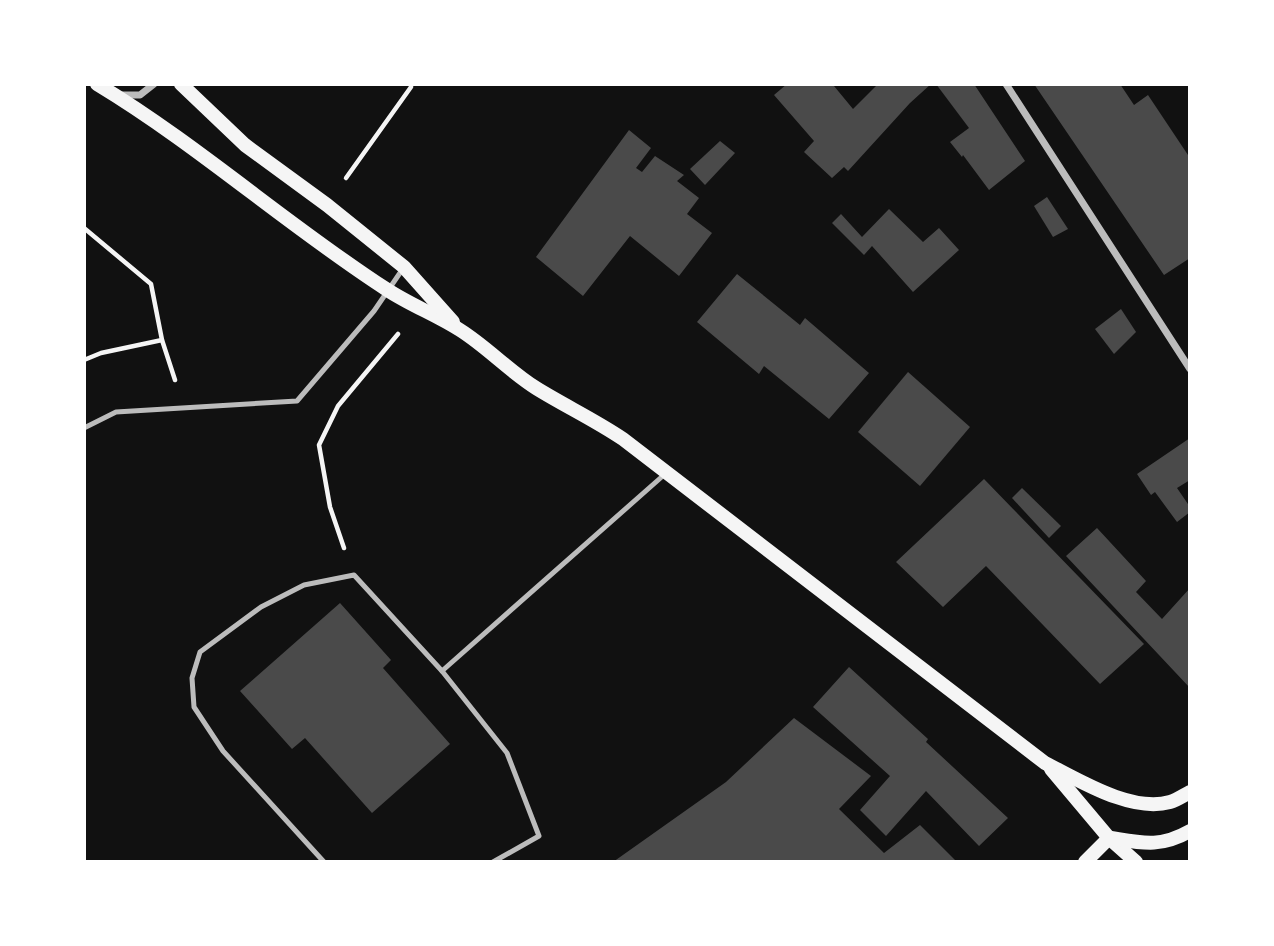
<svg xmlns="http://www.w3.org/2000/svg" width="1274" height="946" font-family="Figtree,sans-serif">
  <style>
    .building { fill: #4a4a4a }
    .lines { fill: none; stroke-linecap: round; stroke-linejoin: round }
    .path { stroke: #f5f5f5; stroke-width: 4.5 }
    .service { stroke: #bcbcbc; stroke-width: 5 }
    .minor { stroke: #bcbcbc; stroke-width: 7 }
    .secondary { stroke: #f5f5f5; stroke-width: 14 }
  </style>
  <rect width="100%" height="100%" fill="#111"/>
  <g class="building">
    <path d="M 787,84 L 837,84 L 834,86 L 853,109 L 878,84 L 931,84 L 910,103 L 848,171 L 844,167 L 832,178 L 804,152 L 814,141 L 774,95 Z"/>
    <path d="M 936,84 L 974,84 L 1025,161 L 989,190 L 963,155 L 962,157 L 950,142 L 969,128 Z"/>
    <path d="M 1034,84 L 1120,84 L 1134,105 L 1148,95 L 1190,158 L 1190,258 L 1164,275 Z"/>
    <path d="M 629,130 L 651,148 L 636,168 L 642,172 L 655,156 L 684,175 L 677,181 L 699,198 L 687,214 L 712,233 L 679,276 L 630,236 L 583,296 L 536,257 Z"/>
    <path d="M 720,141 L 735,153 L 705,185 L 690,169 Z"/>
    <path d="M 1047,197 L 1068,229 L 1053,237 L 1034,206 Z"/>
    <path d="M 889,209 L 923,242 L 939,228 L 959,250 L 913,292 L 872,246 L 864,255 L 832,223 L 841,214 L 862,237 Z"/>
    <path d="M 737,274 L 800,325 L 805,318 L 869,373 L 829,419 L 764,366 L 759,374 L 697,322 Z"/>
    <path d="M 1121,309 L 1136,332 L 1114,354 L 1095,329 Z"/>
    <path d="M 908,372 L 970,427 L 920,486 L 858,432 Z"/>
    <path d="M 1190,438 L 1190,480 L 1177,488 L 1190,507 L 1190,512 L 1177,522 L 1155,492 L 1151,495 L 1137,474 Z"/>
    <path d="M 984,479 L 1144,644 L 1100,684 L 986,566 L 943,607 L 896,562 Z"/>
    <path d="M 1022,488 L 1061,526 L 1049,538 L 1012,498 Z"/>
    <path d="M 1097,528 L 1146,581 L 1136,592 L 1162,619 L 1190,588 L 1190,688 L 1066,556 Z"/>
    <path d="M 340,603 L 391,660 L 383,668 L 450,744 L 372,813 L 305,738 L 292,749 L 240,691 Z"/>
    <path d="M 849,667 L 928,739 L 926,742 L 1008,818 L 979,846 L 926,791 L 886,836 L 860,810 L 890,776 L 813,707 Z"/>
    <path d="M 794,718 L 871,776 L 839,809 L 884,853 L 920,825 L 957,862 L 613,862 L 726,782 Z"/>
  </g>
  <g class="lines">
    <g class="path">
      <path d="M 346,178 L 411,87 L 411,84"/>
      <path d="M 84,228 L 151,284 L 162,340 L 175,380"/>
      <path d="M 84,360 L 101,353 L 162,340"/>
      <path d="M 344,548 L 330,507 L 319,445 L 338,406 L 398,334"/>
    </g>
    <g class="service">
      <path d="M 84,428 L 116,412 L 297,401 L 374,311 L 404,267"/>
      <path d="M 442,671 L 665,474"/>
      <path d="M 324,862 L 223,751 L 194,707 L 192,678 L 200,652 L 261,607 L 304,585 L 354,575 L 442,671 L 507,753 L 539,836 L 493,862"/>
    </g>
    <g class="minor">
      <path d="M 1006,84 L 1190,369"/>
      <path d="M 122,95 L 140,95 L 154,84"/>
    </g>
    <g class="secondary">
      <path d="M 97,84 C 198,145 287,225 386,289 C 410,305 437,315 460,330 C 487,347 509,371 536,388 C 565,406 595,420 623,439 L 1045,763 C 1079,780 1131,813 1170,802 C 1177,800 1184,795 1190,792"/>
      <path d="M 181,84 L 245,145 L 327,205 L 404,267 L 453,322"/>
      <path d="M 1051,769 L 1109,838 L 1136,862"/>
      <path d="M 1111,838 C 1142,843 1160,848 1190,831"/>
      <path d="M 1085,862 L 1109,838"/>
    </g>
  </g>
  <rect width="1274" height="946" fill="none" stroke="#ffffff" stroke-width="172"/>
</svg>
